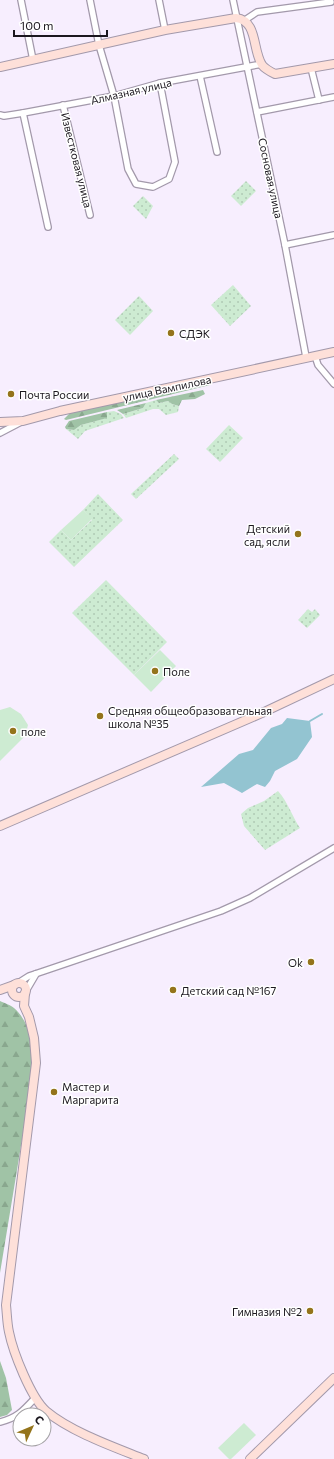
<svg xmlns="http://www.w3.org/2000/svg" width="334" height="1459" font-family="Commissioner,sans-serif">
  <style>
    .grass { fill: url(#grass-dots) }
    .forest { fill: url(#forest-firs) }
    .pitch { fill: #cdebd2 }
    .water { fill: #93c4d1 }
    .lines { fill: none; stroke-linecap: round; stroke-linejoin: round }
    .stream { stroke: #93c4d1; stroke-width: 2 }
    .street-casing { stroke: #a399ab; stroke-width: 8 }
    .secondary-casing { stroke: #a399ab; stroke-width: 10 }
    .street { stroke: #fff; stroke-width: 5.5 }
    .secondary { stroke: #fee0d9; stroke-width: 8 }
    .poi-dot { fill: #94741b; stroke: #fff; stroke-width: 1.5 }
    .labels { text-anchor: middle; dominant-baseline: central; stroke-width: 3; stroke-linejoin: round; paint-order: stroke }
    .street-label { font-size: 11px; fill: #1b171e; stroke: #fff }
    .poi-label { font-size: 11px; fill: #1b171e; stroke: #fff; text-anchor: start }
  </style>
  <defs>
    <pattern id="grass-dots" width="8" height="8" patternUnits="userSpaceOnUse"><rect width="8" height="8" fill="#cdebd2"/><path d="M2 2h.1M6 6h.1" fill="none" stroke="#afc9b4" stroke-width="1.8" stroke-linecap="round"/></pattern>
    <pattern id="forest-firs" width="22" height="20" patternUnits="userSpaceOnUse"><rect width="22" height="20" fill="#a0c3a6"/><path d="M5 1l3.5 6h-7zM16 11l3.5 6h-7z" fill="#89a78e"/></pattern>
  </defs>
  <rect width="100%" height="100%" fill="#f7eefe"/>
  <g class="grass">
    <path d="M 246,181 L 256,191 L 241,206 L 231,196 Z"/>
    <path d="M 143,196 L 153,206 L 146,219 L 133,206 Z"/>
    <path d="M 233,285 L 251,306 L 230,326 L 211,305 Z"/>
    <path d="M 139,296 L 153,311 L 130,335 L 115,320 Z"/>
    <path d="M 156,400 L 159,403 L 168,401 L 172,404 L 179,406 L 178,412 L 166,415 L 159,409 L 153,409 L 126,418 L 123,414 L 143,408 L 146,403 Z"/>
    <path d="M 114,411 L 121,414 L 124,418 L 85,431 L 78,439 L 66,429 L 74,430 L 81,425 L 106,418 L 107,412 Z"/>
    <path d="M 229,425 L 243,438 L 220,462 L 206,449 Z"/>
    <path d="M 174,454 L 179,459 L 136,499 L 131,494 Z"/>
    <path d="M 98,494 L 123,520 L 74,567 L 49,542 L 61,530 L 71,540 L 92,520 L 83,510 Z"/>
    <path d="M 106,580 L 167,642 L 134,675 L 72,613 Z"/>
    <path d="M 308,609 L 312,612 L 315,609 L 320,615 L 307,628 L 298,620 Z"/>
    <path d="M 278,791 C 288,802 292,816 300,828 L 265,850 L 244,826 L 241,814 L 248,808 L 264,801 Z"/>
  </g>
  <g class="forest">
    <path d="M 209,382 L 210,385 L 66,420 L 64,419 L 70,413 Z"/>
    <path d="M 203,390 L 205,394 L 195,399 L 182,400 L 179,406 L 172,404 L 168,401 L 159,403 L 156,400 Z"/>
    <path d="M 146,403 L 143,408 L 123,414 L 117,410 Z"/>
    <path d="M 107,412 L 107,418 L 81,425 L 74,430 L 66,429 L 65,427 L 69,421 Z"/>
    <path d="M 0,1001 C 4,1003 11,1005 14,1008 C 34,1026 33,1054 32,1079 L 0,1273 Z"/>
    <path d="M 0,1361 L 6,1378 L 12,1410 L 7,1415 L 0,1417 Z"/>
  </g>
  <g class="pitch">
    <path d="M 83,510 L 92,519 L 71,540 L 61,530 Z"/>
    <path d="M 160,650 L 176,666 L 151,692 L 134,675 Z"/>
    <path d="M 10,707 L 21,714 L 28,725 L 25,736 L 0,761 L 0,710 Z"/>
    <path d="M 244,1423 L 256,1435 L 231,1459 L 229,1459 L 218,1448 Z"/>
  </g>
  <path class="water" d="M 287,718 L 310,721 L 312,737 L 297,759 L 275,771 L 270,781 L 265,787 L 257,784 L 242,793 L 224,783 L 201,787 L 239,754 L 253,750 L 271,728 L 282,724 Z"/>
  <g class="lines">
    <path class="stream" d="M 310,721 L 322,714"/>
    <g class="street-casing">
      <g id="street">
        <path d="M 21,0 L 33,60"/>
        <path d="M 90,0 L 99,45 L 114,96 L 128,169 L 136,184 L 153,187 L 169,179 L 175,162 L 160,83"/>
        <path d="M 159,0 L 165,30"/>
        <path d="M 233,0 L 285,245 L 306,357"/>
        <path d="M 245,20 L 257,12 L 331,2"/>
        <path d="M 311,68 L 319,100"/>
        <path d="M 200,76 L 217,152"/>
        <path d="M 63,105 L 90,215"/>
        <path d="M 257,112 L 334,97"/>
        <path d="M 23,113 L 48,227"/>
        <path d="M 0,115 L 4,116 L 23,113 L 114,96 L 160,83 L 262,64"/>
        <path d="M 285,245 L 334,235"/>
        <path d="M 315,356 L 318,365 L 334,384"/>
        <path d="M 0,433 L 21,422"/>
        <path d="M 18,983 L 29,976 L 44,971 L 221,911 L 250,898 L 334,848"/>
        <path d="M 26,991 L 36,974"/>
        <path d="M 0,1422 C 17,1418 23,1411 35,1398"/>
      </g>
    </g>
    <g class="secondary-casing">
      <g id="secondary">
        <path d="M 0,67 L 165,30 L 236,18 C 258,21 252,49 262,65 C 265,69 271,72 275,74 L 334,64"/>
        <path d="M 0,422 L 23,421 L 60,411 L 334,352"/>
        <path d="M 0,826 L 262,713 L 334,679"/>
        <circle cx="19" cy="990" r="7"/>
        <path d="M 0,990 L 14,985"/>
        <path d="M 25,993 L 24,1006 L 29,1017 L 34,1038 L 36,1063 L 6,1305 C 7,1314 7,1323 9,1332 C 13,1352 31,1398 46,1411 C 71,1432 114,1447 144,1459"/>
        <path d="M 250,1459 L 334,1378"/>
      </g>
    </g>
    <use href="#street" class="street"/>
    <use href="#secondary" class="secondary"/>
  </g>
  <g class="poi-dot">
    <circle cx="171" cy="333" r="4"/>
    <circle cx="11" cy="394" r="4"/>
    <circle cx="298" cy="534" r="4"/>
    <circle cx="155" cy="671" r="4"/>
    <circle cx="100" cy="716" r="4"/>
    <circle cx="13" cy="731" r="4"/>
    <circle cx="311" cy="962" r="4"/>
    <circle cx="173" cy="990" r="4"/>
    <circle cx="54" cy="1092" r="4"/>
    <circle cx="310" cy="1311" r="4"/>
  </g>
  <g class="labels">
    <g class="street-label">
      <text transform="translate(131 91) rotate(-13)">Алмазная улица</text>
      <text transform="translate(77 160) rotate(76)">Известковая улица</text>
      <text transform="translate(271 178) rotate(78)">Сосновая улица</text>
      <text transform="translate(167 388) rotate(-12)">улица Вампилова</text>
    </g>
    <g class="poi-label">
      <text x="179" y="333">СДЭК</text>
      <text x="19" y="394">Почта России</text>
      <text x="290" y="528" text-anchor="end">Детский<tspan x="290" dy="13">сад, ясли</tspan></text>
      <text x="163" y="671">Поле</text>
      <text x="108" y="710">Средняя общеобразовательная<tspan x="108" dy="13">школа №35</tspan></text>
      <text x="21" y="731">поле</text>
      <text x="303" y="962" text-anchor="end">Ok</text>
      <text x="181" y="990">Детский сад №167</text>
      <text x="62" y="1086">Мастер и<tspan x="62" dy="13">Маргарита</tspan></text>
      <text x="302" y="1311" text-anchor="end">Гимназия №2</text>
    </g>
  </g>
  <g transform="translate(32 1427) rotate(46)"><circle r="19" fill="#ffffff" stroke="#a4a2a5"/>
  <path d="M0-3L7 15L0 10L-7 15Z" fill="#94741b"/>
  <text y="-6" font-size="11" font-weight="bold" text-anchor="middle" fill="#1b171e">С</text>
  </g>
  <path d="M14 30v6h93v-6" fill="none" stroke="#1b171e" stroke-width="2"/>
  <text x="20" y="30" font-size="12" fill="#1b171e" stroke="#ffffff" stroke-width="3" paint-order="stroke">100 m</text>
</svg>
